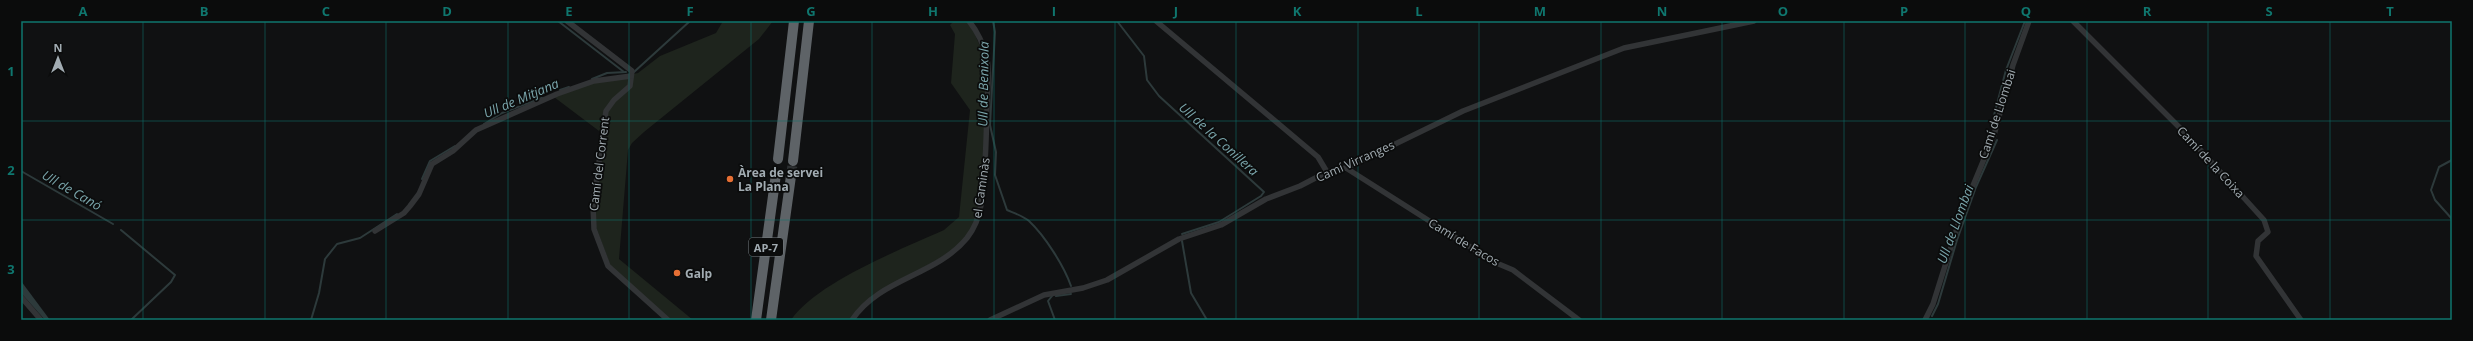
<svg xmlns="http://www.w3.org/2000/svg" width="2473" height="341" font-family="'Open Sans',sans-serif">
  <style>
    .green { fill: #1e241d }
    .water { fill: #2d3a3b }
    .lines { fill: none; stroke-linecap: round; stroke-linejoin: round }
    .stream { stroke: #2d3a3b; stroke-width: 2 }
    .motorway-tunnel { stroke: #2d3032; stroke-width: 10; stroke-dasharray: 10 5; stroke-linecap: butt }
    .minor { stroke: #323436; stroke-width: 5.5 }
    .motorway { stroke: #5e6367; stroke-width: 10 }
    .grid { fill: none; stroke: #0f766e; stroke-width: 1; stroke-opacity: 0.55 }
    .poi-dot { fill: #e66f34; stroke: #0b0c0c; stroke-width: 1.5 }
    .labels { text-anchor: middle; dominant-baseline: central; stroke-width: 3.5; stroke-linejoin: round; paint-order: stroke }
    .shield { fill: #0b0c0c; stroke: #757c80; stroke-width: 1 }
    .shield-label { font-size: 11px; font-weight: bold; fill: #a2acb2 }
    .street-label { font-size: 12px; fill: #a2acb2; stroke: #0b0c0c }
    .poi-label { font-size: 12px; font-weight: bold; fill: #a2acb2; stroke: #0b0c0c; text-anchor: start }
    .water-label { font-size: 13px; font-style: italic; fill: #7aa5ab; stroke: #0b0c0c }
    .neatline { fill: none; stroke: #0f766e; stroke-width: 1.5 }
    .grid-label { font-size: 13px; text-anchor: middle; font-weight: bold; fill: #0f766e }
  </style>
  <rect width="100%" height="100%" fill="#101112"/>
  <g class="green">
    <path d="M 723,21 L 773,21 L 759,39 L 644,132 L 632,143 L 628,150 L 619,259 L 693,320 L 669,320 L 612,270 L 593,219 L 603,134 L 554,97 L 595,82 L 638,73 L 660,56 L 716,33 Z"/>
    <path d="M 954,21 L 969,21 L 986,60 L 985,153 L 976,223 L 955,250 L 889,286 L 852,320 L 791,320 C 817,282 902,249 944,230 L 959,217 L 970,110 L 951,83 L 955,34 L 950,25 Z"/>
  </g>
  <path class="water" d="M 21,281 L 50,320 L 45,320 L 21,293 Z"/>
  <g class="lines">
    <g class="stream">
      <path d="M 558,21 L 624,72"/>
      <path d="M 993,21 L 995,32 L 990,125 L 996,152 L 995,175 L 1007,210 C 1014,213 1023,216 1029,221 C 1045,236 1064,266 1071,286"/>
      <path d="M 1117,21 L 1144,56 L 1147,80 L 1159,96 L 1264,192 L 1261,196 L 1219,222 L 1182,234"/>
      <path d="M 634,72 L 690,21"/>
      <path d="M 592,79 L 607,73 L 626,72"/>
      <path d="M 560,90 L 569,87"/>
      <path d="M 1993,119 L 2006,70 L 2025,21"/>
      <path d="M 484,124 L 502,113 L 542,98"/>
      <path d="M 2452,160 L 2439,167 L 2431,190 L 2435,200 L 2452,219"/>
      <path d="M 21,171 L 113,224"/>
      <path d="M 422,179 L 430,161 L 455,146"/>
      <path d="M 121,230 L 175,275 L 171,282 L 131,320"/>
      <path d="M 1182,241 L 1191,293 L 1207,320"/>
      <path d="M 1052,296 L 1048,301 L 1055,320"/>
      <path d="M 1056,296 L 1071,294"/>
      <path d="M 1932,316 L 1938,304 L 1957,240 L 1976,187 L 1997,140"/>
      <path d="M 311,320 L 319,293 L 325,259 L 337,244 L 360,238 L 397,214"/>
    </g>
    <path class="motorway-tunnel" d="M 791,176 L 793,161"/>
    <g class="minor">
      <path d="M 567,21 L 632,71 L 630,86 L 614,100 L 606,111 L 593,206 L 594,229 L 608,266 L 668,320"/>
      <path d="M 1156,21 L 1318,157 L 1327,172"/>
      <path d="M 2073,21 L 2184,132 L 2264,220 L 2268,232 L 2258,241 L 2256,256 L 2301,320"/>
      <path d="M 1346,168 L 1494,262 L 1513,270 L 1579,320"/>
      <path d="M 375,231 L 404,213 L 410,206 L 419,194 L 432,164 L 453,151 L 476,130 L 557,94 L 594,81 L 631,76"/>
      <path d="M 21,297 L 41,320"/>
      <path d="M 852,320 C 880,278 936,276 967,238 C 974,229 979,217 981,205 C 986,173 986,140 987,108 C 987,92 990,75 987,59 C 984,46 977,31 969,21"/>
      <path d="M 990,320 L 1044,295 L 1083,288 L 1107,280 L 1179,239 L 1221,225 L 1266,199 L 1300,186 L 1327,172 L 1346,168 L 1463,111 L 1624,48 L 1754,21"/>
      <path d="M 1925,320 L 1933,304 L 1962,212 L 1994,135 L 2013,65 L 2029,21"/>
    </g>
    <g class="motorway">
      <path d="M 778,159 L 794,21"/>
      <path d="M 793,161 L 809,21"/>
      <path d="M 756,320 L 776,174"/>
      <path d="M 771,320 L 791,176"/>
    </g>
  </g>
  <path class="grid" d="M 143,21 L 143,320M 265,21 L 265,320M 386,21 L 386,320M 508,21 L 508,320M 629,21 L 629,320M 751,21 L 751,320M 872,21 L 872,320M 994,21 L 994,320M 1115,21 L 1115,320M 1236,21 L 1236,320M 1358,21 L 1358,320M 1479,21 L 1479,320M 1601,21 L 1601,320M 1722,21 L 1722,320M 1844,21 L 1844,320M 1965,21 L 1965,320M 2087,21 L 2087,320M 2208,21 L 2208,320M 2330,21 L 2330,320M 21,121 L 2452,121M 21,220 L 2452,220"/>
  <g class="poi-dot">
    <circle cx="730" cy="179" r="4"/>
    <circle cx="677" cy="273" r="4"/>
  </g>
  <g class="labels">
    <rect class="shield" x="749" y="238" width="34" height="18" rx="3"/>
    <g class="shield-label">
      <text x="766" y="247">AP-7</text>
    </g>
    <g class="street-label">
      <text transform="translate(1997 114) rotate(-72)">Camí de Llombai</text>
      <text transform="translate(1355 161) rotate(-24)">Camí Virranges</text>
      <text transform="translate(2211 162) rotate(47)">Camí de la Coixa</text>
      <text transform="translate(599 164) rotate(-83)">Camí del Corrent</text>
      <text transform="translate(981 188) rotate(-82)">el Caminàs</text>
      <text transform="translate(1464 242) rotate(31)">Camí de Facos</text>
    </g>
    <g class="poi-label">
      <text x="738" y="172">Àrea de servei<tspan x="738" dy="14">La Plana</tspan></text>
      <text x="685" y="273">Galp</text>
    </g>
    <g class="water-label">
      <text transform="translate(983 84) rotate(-89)">Ull de Benixola</text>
      <text transform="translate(521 98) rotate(-23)">Ull de Mitjana</text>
      <text transform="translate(1219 139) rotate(42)">Ull de la Conillera</text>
      <text transform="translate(72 190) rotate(30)">Ull de Canó</text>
      <text transform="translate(1955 224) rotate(-70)">Ull de Llombai</text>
    </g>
  </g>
  <rect width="2473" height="341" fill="none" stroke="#0b0c0c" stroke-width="44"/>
  <g transform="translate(58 58)" stroke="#0b0c0c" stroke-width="3" paint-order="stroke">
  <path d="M0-3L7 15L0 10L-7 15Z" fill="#a2acb2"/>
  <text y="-6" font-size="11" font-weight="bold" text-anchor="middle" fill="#a2acb2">N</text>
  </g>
  <rect x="22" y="22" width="2429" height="297" class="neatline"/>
  <g class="grid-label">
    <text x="83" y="16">A</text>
    <text x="204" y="16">B</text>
    <text x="326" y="16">C</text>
    <text x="447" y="16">D</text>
    <text x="569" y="16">E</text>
    <text x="690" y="16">F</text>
    <text x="811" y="16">G</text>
    <text x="933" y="16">H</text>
    <text x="1054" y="16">I</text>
    <text x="1176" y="16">J</text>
    <text x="1297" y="16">K</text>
    <text x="1419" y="16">L</text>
    <text x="1540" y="16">M</text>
    <text x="1662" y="16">N</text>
    <text x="1783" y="16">O</text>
    <text x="1904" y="16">P</text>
    <text x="2026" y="16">Q</text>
    <text x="2147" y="16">R</text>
    <text x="2269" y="16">S</text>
    <text x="2390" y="16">T</text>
    <text x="11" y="76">1</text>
    <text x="11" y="175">2</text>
    <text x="11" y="274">3</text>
  </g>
</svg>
